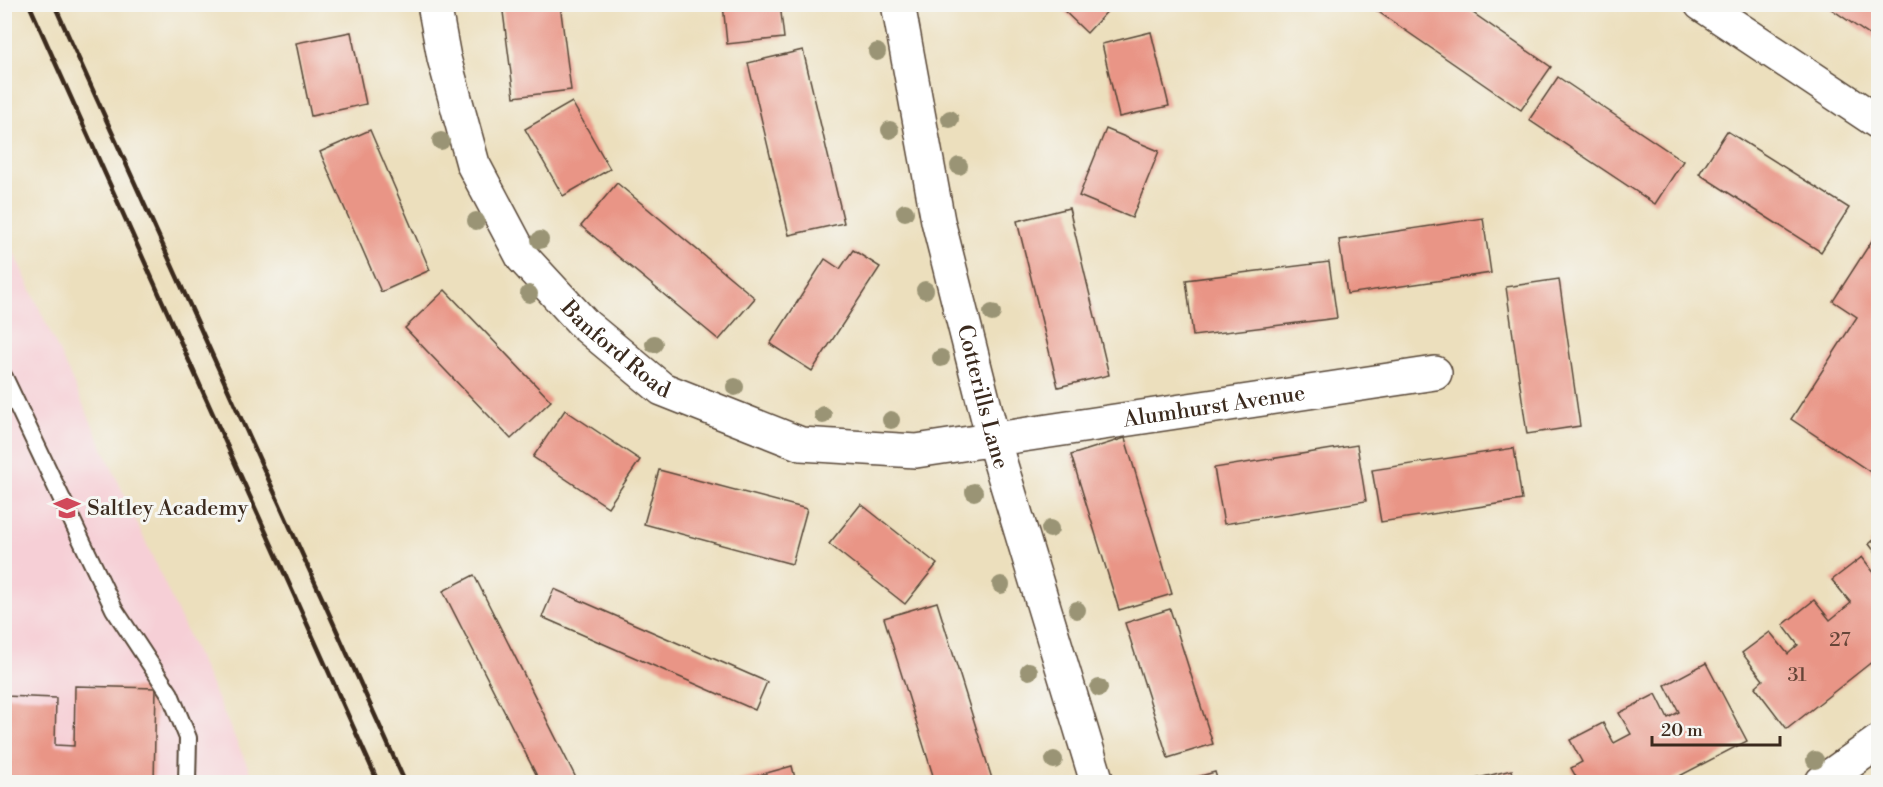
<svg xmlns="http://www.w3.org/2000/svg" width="1883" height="787" font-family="'Libre Bodoni',serif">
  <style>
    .built { fill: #f6cfd6 }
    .building { fill: #e99586 }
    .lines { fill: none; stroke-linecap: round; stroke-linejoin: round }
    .service-casing { stroke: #564536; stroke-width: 20 }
    .minor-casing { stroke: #564536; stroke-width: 36 }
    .tertiary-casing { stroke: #564536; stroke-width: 36 }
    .service { stroke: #fff; stroke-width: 16 }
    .minor { stroke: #fff; stroke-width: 33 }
    .tertiary { stroke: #fff; stroke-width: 33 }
    .rail { stroke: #3b2a1e; stroke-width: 4.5 }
    .tree { fill: #9a9474 }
    .labels { text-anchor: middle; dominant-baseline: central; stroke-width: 6; stroke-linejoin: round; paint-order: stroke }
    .number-label { font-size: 20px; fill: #664538 }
    .street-label { font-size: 22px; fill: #3b2a1e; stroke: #f6f6f2 }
    .poi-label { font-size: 22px; fill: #3b2a1e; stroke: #f6f6f2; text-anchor: start }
  </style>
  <rect width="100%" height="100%" fill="#f6f6f2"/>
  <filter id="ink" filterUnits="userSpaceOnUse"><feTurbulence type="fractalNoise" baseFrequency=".0167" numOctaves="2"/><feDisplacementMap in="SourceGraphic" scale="12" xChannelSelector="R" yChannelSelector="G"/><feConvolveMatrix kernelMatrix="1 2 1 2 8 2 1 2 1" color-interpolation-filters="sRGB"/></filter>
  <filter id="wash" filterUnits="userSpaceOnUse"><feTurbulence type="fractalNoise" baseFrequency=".008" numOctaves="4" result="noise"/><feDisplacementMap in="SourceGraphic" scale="24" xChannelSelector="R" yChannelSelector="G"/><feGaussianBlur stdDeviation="1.35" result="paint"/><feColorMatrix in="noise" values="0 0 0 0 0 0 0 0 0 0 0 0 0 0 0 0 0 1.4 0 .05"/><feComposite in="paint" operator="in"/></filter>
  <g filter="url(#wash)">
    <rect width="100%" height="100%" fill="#ecdfbd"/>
    <path class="built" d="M 5,233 L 255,782 L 5,782 Z"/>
    <g id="blocks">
      <g class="building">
        <path d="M 502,4 L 560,4 L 571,90 L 514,97 Z"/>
        <path d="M 723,4 L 780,4 L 784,38 L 727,44 Z"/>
        <path d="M 1057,4 L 1114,4 L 1087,33 Z"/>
        <path d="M 1367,4 L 1460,4 L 1551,67 L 1521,110 Z"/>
        <path d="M 1824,4 L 1878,4 L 1878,41 Z"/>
        <path d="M 351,32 L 366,104 L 311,116 L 296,43 Z"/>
        <path d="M 1151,32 L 1169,106 L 1119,117 L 1102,44 Z"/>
        <path d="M 803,50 L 844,223 L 789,235 L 748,63 Z"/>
        <path d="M 1558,77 L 1683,161 L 1655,204 L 1529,120 Z"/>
        <path d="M 572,102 L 610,169 L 563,196 L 525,129 Z"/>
        <path d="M 1106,129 L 1159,151 L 1132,218 L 1079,196 Z"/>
        <path d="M 370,130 L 430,270 L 381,292 L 320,152 Z"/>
        <path d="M 1727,131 L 1849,208 L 1821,252 L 1699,174 Z"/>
        <path d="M 617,183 L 755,298 L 719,340 L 581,226 Z"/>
        <path d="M 1069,208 L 1109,375 L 1058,387 L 1017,221 Z"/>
        <path d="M 1483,218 L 1491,273 L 1347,294 L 1339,240 Z"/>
        <path d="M 1878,231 L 1878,477 L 1791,419 L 1857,317 L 1833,301 Z"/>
        <path d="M 853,250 L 880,267 L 812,371 L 770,344 L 825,259 L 840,269 Z"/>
        <path d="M 1329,262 L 1337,318 L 1193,336 L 1186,280 Z"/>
        <path d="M 1559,279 L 1580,426 L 1527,434 L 1506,287 Z"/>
        <path d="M 445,290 L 551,401 L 511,439 L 405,328 Z"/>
        <path d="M 565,410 L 640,460 L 608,507 L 533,457 Z"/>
        <path d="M 1125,438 L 1172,594 L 1119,610 L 1071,455 Z"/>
        <path d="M 1357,445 L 1366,501 L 1224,524 L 1214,468 Z"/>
        <path d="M 1514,448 L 1522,500 L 1381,522 L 1372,470 Z"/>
        <path d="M 659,470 L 807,509 L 792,564 L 644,524 Z"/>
        <path d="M 861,504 L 937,564 L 905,604 L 829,544 Z"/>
        <path d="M 1878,536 L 1878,556 L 1869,544 Z"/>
        <path d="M 1862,557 L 1878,578 L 1878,657 L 1787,729 L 1755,687 L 1763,680 L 1742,653 L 1770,632 L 1788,654 L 1798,645 L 1783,625 L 1814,600 L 1830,620 L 1851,603 L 1832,580 Z"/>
        <path d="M 474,575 L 578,782 L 540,782 L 443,591 Z"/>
        <path d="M 554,589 L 767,682 L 755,710 L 542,617 Z"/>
        <path d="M 937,602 L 993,782 L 935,782 L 884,618 Z"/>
        <path d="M 1170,609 L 1213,744 L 1168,758 L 1125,623 Z"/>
        <path d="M 1706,663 L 1747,741 L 1668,782 L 1579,782 L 1571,768 L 1582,762 L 1570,740 L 1603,723 L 1614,743 L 1631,734 L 1619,713 L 1656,694 L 1668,718 L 1679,712 L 1665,685 Z"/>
        <path d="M 75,686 L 156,688 L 154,782 L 4,782 L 4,696 L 56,698 L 55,745 L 74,746 Z"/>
        <path d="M 792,766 L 796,782 L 734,782 Z"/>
        <path d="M 1512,770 L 1515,782 L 1462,782 Z"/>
        <path d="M 1215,772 L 1218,782 L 1179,782 Z"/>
      </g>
    </g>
  </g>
  <g filter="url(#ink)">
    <use href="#blocks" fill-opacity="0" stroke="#564536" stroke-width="1.5"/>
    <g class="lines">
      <g class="service-casing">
        <path id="service" d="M 4,377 L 114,609 L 170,694 L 188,738 L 187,782"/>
      </g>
      <g class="minor-casing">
        <g id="minor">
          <path id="s1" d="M 434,4 L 444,58 L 473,164 L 523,258 L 585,325 L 662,389 L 801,444 L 916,451 L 1435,373"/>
        </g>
      </g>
      <g class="tertiary-casing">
        <g id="tertiary">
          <path id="s2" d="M 898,4 L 938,221 L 993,439 L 1097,782"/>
          <path d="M 1701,4 L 1878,122"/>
          <path d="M 1822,782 L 1878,742"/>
        </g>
      </g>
      <use href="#service" class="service"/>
      <use href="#minor" class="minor"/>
      <use href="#tertiary" class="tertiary"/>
      <g class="rail">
        <path d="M 29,4 L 378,782"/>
        <path d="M 54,4 L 405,782"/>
      </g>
    </g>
    <g class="tree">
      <circle cx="877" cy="52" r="9"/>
      <circle cx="950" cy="119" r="9"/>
      <circle cx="890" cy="130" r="9"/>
      <circle cx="441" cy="141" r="9"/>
      <circle cx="959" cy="166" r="9"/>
      <circle cx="905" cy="212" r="9"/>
      <circle cx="476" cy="221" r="9"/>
      <circle cx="540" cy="240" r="9"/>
      <circle cx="925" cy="290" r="9"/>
      <circle cx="529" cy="294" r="9"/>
      <circle cx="992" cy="313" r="9"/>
      <circle cx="654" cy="344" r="9"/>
      <circle cx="941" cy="358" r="9"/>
      <circle cx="735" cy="387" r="9"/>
      <circle cx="823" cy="415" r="9"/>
      <circle cx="891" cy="420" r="9"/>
      <circle cx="974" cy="492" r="9"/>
      <circle cx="1050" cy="529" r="9"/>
      <circle cx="1001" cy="585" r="9"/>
      <circle cx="1077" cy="610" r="9"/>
      <circle cx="1029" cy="671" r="9"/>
      <circle cx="1099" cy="688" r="9"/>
      <circle cx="1054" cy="760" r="9"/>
      <circle cx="1815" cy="760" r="9"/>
    </g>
  </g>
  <defs>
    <g id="school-bare" transform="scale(2.07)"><path d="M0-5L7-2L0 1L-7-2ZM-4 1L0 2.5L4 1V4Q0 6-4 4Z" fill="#d1495b" stroke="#f6f6f2" stroke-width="2.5" paint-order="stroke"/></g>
  </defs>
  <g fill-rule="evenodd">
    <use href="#school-bare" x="67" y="508"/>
  </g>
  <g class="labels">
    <g class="number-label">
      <text x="1840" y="640">27</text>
      <text x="1797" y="675">31</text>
    </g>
    <g class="street-label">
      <text stroke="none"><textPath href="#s1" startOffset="402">Banford Road</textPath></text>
      <text stroke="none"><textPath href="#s2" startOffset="402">Cotterills Lane</textPath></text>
      <text stroke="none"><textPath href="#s1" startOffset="1029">Alumhurst Avenue</textPath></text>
    </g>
    <g class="poi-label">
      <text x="87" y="508">Saltley Academy</text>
    </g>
  </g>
  <rect width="1883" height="787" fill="none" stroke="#f6f6f2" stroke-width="24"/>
  <path d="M1652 736v9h128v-9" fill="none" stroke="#3b2a1e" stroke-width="3"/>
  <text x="1661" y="736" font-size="18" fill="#3b2a1e" stroke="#f6f6f2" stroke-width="4.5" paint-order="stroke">20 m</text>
</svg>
